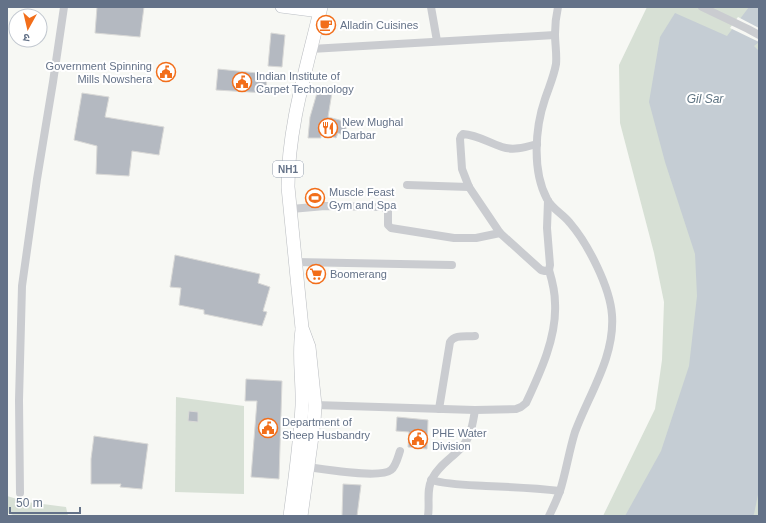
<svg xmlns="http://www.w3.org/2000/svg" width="766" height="523" font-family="Helvetica,'Noto Sans Devanagari',sans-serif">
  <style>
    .green { fill: #d7e0d5 }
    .water { fill: #c5cdd4 }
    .pier { fill: #f7f8f4 }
    .building { fill: #b4b9c1; stroke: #d9d9d7 }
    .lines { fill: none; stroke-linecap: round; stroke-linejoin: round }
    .secondary-casing { stroke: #bbbfc5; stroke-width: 12 }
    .trunk-casing { stroke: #b9bcc0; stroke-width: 14 }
    .minor { stroke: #caccd0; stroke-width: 8 }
    .secondary { stroke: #fff; stroke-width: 11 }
    .trunk { stroke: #fff; stroke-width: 13 }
    .labels { text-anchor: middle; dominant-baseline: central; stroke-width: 4; stroke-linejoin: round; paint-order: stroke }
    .shield { fill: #fff; stroke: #929cac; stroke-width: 1 }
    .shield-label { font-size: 10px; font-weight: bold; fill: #647288 }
    .poi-label { font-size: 11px; fill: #647288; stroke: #fff; text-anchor: start }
    .water-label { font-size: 12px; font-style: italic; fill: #5f7483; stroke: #fff }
  </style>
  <rect width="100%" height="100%" fill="#f7f8f4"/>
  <g class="green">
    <path d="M 647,7 L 759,7 L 759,516 L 603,516 L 655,409 L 662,360 L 664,302 L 654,253 L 620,123 L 619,65 Z"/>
    <path d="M 176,397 L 244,406 L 244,494 L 175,492 Z"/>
    <path d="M 7,496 L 27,502 L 66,507 L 68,516 L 16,516 L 7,513 Z"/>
  </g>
  <path class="water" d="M 749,7 L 759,7 L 759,42 L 754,46 L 759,51 L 759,490 L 754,514 L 753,516 L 625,516 L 661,451 L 689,366 L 697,296 L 695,254 L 665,162 L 649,102 L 660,37 L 675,13 L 727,36 Z"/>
  <path class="pier" d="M 738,17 L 759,28 L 759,42 L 730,28 Z"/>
  <g class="building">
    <path d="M 97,7 L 144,7 L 140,37 L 95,33 Z"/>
    <path d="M 271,33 L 285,35 L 282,67 L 268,66 Z"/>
    <path d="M 218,69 L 267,74 L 266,93 L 216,90 Z"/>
    <path d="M 319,86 L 333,86 L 328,117 L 347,122 L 345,136 L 338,133 L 336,138 L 321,133 L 321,138 L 308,138 L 310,117 Z"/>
    <path d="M 82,93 L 109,97 L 105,117 L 164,127 L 159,155 L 132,151 L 129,176 L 96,174 L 97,146 L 74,140 Z"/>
    <path d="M 175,255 L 260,274 L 258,283 L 270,287 L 263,311 L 267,312 L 262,326 L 204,314 L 204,310 L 179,305 L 181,288 L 170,287 Z"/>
    <path d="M 246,379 L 282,381 L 279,479 L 251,477 L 257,401 L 245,401 Z"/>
    <path d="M 189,411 L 198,412 L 198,422 L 188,421 Z"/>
    <path d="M 397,417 L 428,420 L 427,449 L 408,447 L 409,432 L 396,431 Z"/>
    <path d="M 94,436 L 148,444 L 142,489 L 120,487 L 121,484 L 91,484 L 91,459 Z"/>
    <path d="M 343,484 L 361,485 L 357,516 L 342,516 Z"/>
  </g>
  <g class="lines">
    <g class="secondary-casing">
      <path id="secondary" d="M 281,7 L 320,12"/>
    </g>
    <g class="trunk-casing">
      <g id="trunk">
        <path d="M 290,516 C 295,480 300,443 302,406 C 303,380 298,357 302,330"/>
        <path d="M 301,516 L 314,422 L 315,405 L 309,347 L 302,328 L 288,187 C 288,126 307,67 321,7"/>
      </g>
    </g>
    <g class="minor">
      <path d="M 431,7 L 437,41"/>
      <path d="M 702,7 L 748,29 L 759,35"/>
      <path d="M 311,49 L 555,35"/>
      <path d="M 537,144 C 526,147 514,151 502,147 C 489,143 478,135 463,134 L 461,136 L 460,139 L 462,169 L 469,187 L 500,233 L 541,270 L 545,271 L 549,270 L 550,265 L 547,228 L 548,201"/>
      <path d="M 407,185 L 469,187"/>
      <path d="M 291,209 L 325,206 L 383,207 L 388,210 L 388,225 L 391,228 L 454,238 L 476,238 L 500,233"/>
      <path d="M 295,262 L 452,265"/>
      <path d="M 315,405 L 475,410 L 516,409 L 521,407 L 526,403 C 540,373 557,337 555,303 C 555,292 552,280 549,270"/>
      <path d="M 439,409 L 450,342 C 455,334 466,337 475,336"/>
      <path d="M 307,467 C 323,469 380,479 391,470 C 396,466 398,457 400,451"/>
      <path d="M 431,480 C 449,485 468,485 486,486 C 511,487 535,488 560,491"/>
      <path d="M 20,493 L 19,400 L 22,286 L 37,179 L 53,82 L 64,7"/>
      <path d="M 428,516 C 430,504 426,490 432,479 C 438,466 452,458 462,447 C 471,436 473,423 475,410"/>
      <path d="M 549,516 C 553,508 557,499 560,491 C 566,472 569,451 575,432 C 589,394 615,357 612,315 C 610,287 588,244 570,223 C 563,214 552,209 547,199 C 532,171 535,128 545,99 C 549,87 554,76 556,64 C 557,54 555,44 555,34 C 555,25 556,16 558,7"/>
    </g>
    <use href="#secondary" class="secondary"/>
    <use href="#trunk" class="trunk"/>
  </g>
  <defs>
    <g id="cafe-ring" transform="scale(1)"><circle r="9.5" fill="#fff" stroke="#f26e1a" stroke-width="1.5"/><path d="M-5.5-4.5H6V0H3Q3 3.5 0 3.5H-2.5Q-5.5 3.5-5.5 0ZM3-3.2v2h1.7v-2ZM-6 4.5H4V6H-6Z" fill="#f26e1a"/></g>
    <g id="civic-ring" transform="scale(1)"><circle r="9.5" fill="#fff" stroke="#f26e1a" stroke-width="1.5"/><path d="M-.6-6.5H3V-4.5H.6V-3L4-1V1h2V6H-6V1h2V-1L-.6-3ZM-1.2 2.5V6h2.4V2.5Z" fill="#f26e1a"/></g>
    <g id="restaurant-ring" transform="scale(1)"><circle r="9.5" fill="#fff" stroke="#f26e1a" stroke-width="1.5"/><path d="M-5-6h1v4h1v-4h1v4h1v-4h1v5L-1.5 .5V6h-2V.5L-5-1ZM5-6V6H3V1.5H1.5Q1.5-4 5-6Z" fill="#f26e1a"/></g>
    <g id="stadium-ring" transform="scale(1)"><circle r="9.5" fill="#fff" stroke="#f26e1a" stroke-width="1.5"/><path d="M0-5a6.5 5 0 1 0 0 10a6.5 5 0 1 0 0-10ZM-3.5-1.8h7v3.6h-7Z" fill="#f26e1a"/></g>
    <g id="supermarket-ring" transform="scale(1)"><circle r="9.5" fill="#fff" stroke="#f26e1a" stroke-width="1.5"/><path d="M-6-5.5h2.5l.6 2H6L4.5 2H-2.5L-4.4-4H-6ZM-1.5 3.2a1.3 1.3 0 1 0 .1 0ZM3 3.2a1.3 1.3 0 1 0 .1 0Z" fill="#f26e1a"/></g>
  </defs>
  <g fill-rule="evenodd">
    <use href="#cafe-ring" x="326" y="25"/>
    <use href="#civic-ring" x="166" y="72"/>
    <use href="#civic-ring" x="242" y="82"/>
    <use href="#restaurant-ring" x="328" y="128"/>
    <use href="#stadium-ring" x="315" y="198"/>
    <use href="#supermarket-ring" x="316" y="274"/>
    <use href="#civic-ring" x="268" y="428"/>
    <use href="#civic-ring" x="418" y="439"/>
  </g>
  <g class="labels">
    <rect class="shield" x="273" y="161" width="30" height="16" rx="3"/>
    <g class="shield-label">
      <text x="288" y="169">NH1</text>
    </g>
    <g class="poi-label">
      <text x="340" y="25">Alladin Cuisines</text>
      <text x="152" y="66" text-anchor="end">Government Spinning<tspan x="152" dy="13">Mills Nowshera</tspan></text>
      <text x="256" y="76">Indian Institute of<tspan x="256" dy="13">Carpet Techonology</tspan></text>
      <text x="342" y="122">New Mughal<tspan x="342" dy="13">Darbar</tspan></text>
      <text x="329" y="192">Muscle Feast<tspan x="329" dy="13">Gym and Spa</tspan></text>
      <text x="330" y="274">Boomerang</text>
      <text x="282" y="422">Department of<tspan x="282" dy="13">Sheep Husbandry</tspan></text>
      <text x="432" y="433">PHE Water<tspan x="432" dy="13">Division</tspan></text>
    </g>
    <g class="water-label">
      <text x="705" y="99">Gil Sar</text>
    </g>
  </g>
  <rect width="766" height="523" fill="none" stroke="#647288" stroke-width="16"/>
  <g transform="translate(28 28) rotate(188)"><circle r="19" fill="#ffffff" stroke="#c1c7cf"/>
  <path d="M0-3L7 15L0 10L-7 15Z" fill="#f26e1a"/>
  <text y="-6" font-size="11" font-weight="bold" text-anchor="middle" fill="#647288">उ</text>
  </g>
  <path d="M10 507v6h70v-6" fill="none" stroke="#647288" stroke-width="2"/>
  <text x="16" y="507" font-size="12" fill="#647288" stroke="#ffffff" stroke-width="3" paint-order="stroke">50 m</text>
</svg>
